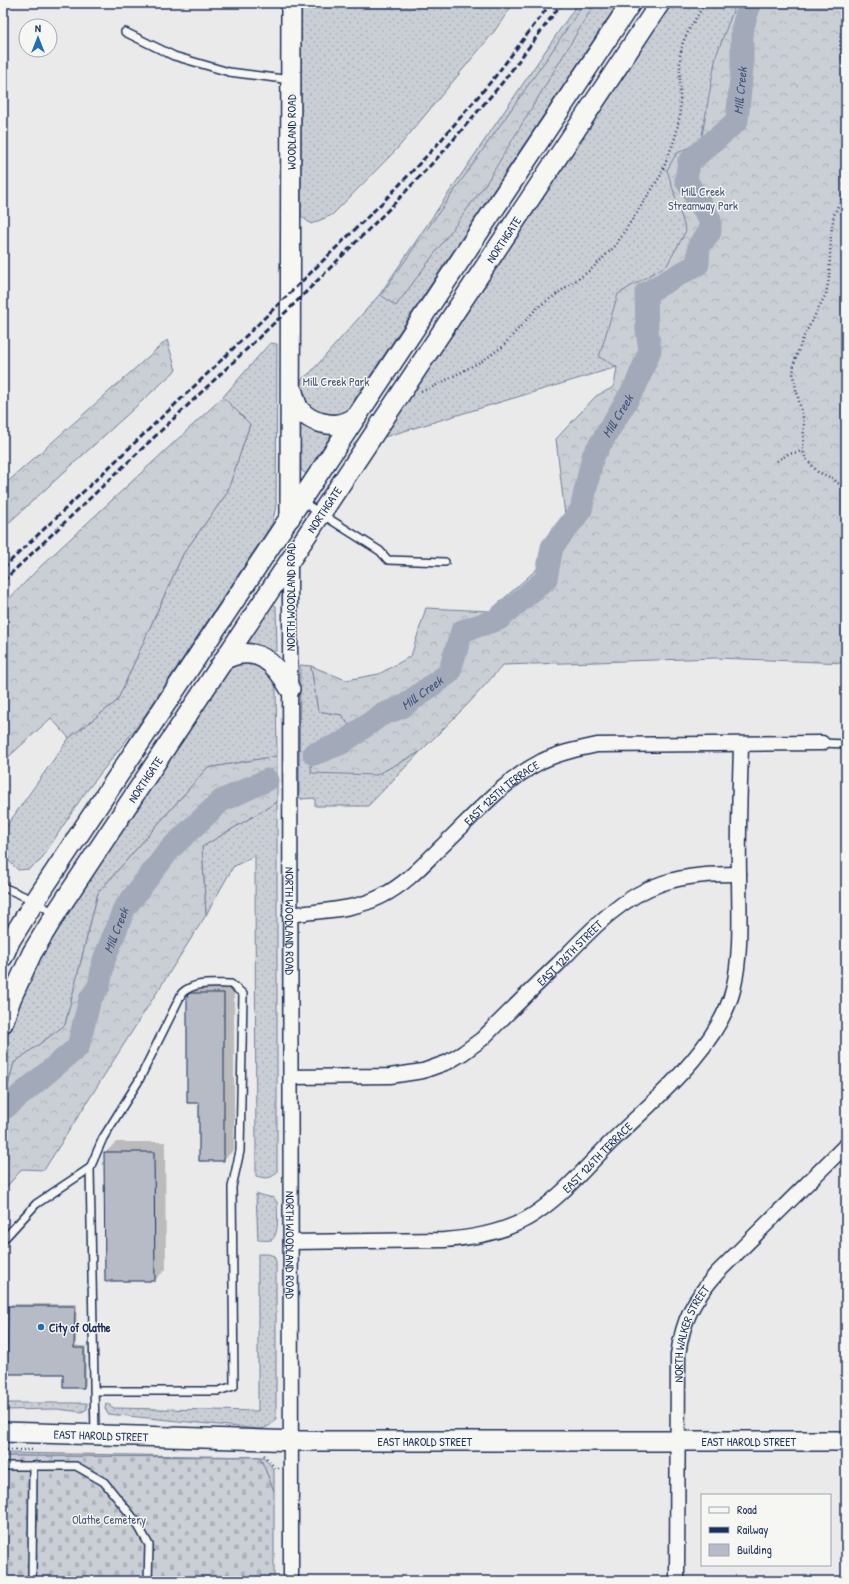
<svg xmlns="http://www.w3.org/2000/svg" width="849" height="1584" font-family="'Patrick Hand',sans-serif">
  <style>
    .grass { fill: url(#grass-dots); stroke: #727e9a }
    .forest { fill: url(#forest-crowns); stroke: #727e9a }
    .cemetery { fill: url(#cemetery-stones); stroke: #727e9a }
    .shadow { fill: #0003 }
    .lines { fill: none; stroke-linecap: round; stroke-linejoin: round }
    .river { stroke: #a2aaba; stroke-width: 23 }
    .building { fill: #b6bbc6; stroke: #1b2f5e }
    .lane-casing { stroke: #1b2f5e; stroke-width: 10 }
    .street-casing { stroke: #1b2f5e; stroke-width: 17 }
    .secondary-casing { stroke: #1b2f5e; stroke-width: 22 }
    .path { stroke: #1b2f5e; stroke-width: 2.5; stroke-dasharray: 1 3; stroke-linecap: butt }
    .lane { stroke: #f6f6f2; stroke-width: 7 }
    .street { stroke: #f6f6f2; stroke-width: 14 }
    .secondary { stroke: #f6f6f2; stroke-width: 19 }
    .rail { stroke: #1b2f5e; stroke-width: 3; stroke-dasharray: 6 3; stroke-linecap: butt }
    .poi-dot { fill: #1f6fb2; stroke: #f6f6f2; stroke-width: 1.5 }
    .labels { text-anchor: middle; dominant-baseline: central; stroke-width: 3; stroke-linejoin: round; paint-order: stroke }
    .street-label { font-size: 12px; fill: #1b2f5e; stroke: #f6f6f2 }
    .park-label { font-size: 12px; fill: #47577c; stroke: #f6f6f2 }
    .poi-label { font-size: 12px; font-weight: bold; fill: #1b2f5e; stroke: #f6f6f2; text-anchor: start }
    .water-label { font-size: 13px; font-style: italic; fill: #44547a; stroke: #f6f6f2 }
  </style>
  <defs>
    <pattern id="grass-dots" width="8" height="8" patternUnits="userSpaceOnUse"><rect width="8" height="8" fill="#caced5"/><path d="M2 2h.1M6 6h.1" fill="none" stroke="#adb1b9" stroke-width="1.8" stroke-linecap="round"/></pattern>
    <pattern id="forest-crowns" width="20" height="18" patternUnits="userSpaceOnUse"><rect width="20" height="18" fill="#caced5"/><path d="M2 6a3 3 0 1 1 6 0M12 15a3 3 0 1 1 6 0" fill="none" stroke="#adb1b9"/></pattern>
    <pattern id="cemetery-stones" width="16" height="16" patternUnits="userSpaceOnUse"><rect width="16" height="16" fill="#caced5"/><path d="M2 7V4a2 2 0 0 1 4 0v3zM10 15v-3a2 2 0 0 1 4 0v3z" fill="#adb1b9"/></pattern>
  </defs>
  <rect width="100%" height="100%" fill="#e9eae9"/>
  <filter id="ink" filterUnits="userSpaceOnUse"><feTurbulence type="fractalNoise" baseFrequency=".025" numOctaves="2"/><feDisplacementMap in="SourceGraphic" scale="8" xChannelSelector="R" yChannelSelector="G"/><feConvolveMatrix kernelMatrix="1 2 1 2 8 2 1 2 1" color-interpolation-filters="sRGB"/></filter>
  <g filter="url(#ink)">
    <g class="grass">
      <path d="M 301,3 L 514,3 L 493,33 L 397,149 L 332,215 L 311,224 L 301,216 Z"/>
      <path d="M 578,3 L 618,3 L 354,400 C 352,403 349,408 346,410 C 335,417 313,415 306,404 C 301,396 301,388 301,380 L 311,372 L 380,294 Z"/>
      <path d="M 660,3 L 846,3 L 846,663 L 719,549 L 552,547 L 581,510 L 636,385 L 617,367 L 381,438 Z"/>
      <path d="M 270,343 L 277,344 L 276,506 L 272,524 L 139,724 L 82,797 L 40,861 L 29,869 L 18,870 L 3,855 L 3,831 L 69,738 L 117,701 L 183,554 L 227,493 L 250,424 L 223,397 Z"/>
      <path d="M 303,423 L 326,432 L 331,435 L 306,474 L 301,470 L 300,426 Z"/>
      <path d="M 271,603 L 276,606 L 277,650 L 274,652 L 262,647 L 246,644 Z"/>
      <path d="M 242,662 L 253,662 L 273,676 L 276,690 L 277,756 L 207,768 L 98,893 L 65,1025 L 14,1063 L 3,1104 L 3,1042 L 17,1003 L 35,962 L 229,668 Z"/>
      <path d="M 300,665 L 311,666 L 318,711 L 342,715 L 353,730 L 347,745 L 376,775 L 420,752 L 368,806 L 315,806 L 315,798 L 301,799 L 299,797 Z"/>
      <path d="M 277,802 L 277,1172 C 271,1180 264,1178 256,1176 L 255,855 L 233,867 L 206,915 L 202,847 Z"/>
      <path d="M 256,1194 L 274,1198 L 277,1202 C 277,1211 280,1236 271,1240 C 267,1241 262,1240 258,1240 Z"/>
      <path d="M 258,1254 L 268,1254 L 274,1256 L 276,1262 L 276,1418 C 271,1426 267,1428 259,1429 L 108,1414 L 105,1409 L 106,1403 L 114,1408 L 258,1411 Z"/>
      <path d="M 3,1403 L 87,1403 L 87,1409 L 82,1412 L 57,1409 L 3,1410 Z"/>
      <path d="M 3,1453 L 264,1457 L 274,1470 L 274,1491 L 260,1457 L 3,1456 Z"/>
    </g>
    <g class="forest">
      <path d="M 584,3 L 595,3 L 487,182 L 396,306 L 381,295 L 550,54 Z"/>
      <path d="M 736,3 L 846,3 L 846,663 L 717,658 L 503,665 L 468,704 L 420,752 L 376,775 L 311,773 L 312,746 L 347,745 L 353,731 L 342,715 L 318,711 L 311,666 L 346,680 L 379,674 L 411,656 L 426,608 L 490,611 L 537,569 L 567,532 L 556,439 L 596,396 L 614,387 L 617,367 L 599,357 L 618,294 L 667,265 L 686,231 L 667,170 L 676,154 L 701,141 L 716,56 Z"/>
      <path d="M 167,340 L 176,370 L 3,528 L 3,486 Z"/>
      <path d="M 223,397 L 250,424 L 227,493 L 183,554 L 117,701 L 69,738 L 51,718 L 3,762 L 3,605 L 42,565 Z"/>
      <path d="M 277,756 L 277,802 L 202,847 L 206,915 L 44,1170 L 22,1169 L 3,1191 L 3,1104 L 14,1063 L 65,1025 L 98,893 L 207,768 Z"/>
    </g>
    <path class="cemetery" d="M 3,1456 L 260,1457 L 274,1491 L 274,1581 L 3,1581 Z"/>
    <g class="shadow">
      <path d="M 234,983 L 234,1150 L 223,1160 L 200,1102 L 188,996 L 198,986 Z"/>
      <path d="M 116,1142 L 165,1142 L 166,1269 L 155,1280 L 105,1153 Z"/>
      <path d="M 11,1304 L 77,1304 L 76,1346 L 86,1346 L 86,1385 L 84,1387 L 64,1373 L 9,1307 Z"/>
    </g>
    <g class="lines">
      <g class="river">
        <path id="s1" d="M 314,754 L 342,743 L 381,715 L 402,707 L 449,673 L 462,631 L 499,619 L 546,579 L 552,547 L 581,510 L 593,456 L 636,385 L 650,350 L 647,330 L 646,293 L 698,264 L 699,245 L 710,232 L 710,220 L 686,180 L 689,162 L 737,121 L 742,68 L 742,30 L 750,3"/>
        <path id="s2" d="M 5,1108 L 78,1047 L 90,999 L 99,986 L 104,960 L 124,909 L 170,849 L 221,801 L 267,780"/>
      </g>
    </g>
    <g class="building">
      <path d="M 190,993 L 224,993 L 224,1161 L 199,1161 L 199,1103 L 187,1103 L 187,996 Z"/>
      <path d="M 104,1152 L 154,1152 L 155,1281 L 105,1281 Z"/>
      <path d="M 8,1306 L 75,1306 L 74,1348 L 84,1348 L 84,1388 L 63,1388 L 63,1374 L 7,1374 Z"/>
    </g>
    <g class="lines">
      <g class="lane-casing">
        <g id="lane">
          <path d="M 125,32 L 174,56 L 229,72 L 291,80"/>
          <path d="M 301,501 L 380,551 L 388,560 L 445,562"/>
          <path d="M 822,743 L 846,744"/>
          <path d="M 3,887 L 35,901 L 56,915"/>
          <path d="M 90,1168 L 103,1138 L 138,1082 L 182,993 C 195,981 214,984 231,984 L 243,994 L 240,1151 L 232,1187 L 234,1386 L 218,1391 L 95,1391"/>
          <path d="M 3,1240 L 36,1204 L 90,1168 L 95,1435"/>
          <path d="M 3,1466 L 76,1466 L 104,1482 L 135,1520 L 149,1545 L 148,1581"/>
          <path d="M 32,1581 L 33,1466"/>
        </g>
      </g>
      <g class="street-casing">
        <g id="street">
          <path id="s3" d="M 290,561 L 291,1581"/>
          <path id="s4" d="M 290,915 C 322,910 353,911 382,896 C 404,885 421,867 438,850 C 471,819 501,782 542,761 C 559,753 578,749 597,745 L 822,743"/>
          <path id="s5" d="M 291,1077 L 390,1076 L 423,1071 L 448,1062 L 463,1053 L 482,1039 C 507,1014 532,989 558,964 C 589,932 620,897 663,883 C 688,875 713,874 739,874"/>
          <path id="s6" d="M 291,1242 L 444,1240 C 473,1238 502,1233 528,1218 C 560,1199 585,1168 611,1142 C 653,1101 718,1048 733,990 C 742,952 739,914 739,874 C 738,831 740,788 741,745"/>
          <path id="s7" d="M 677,1581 L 678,1355 C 683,1319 693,1301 717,1273 L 846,1145"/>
        </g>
      </g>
      <g class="secondary-casing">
        <g id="secondary">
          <path d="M 293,392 C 295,398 296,405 300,410 C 310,422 332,428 346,422 C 350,421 354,418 357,416"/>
          <path id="s8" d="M 290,518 L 291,3"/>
          <path d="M 225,659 C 256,644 275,662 290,689"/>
          <path d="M 3,957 L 10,941 L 35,901 L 631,3"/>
          <path id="s9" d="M 3,1023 L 11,999 L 32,953 L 58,910 L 660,3"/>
          <path id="s10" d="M 3,1432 L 301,1441 L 846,1441"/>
        </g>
      </g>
      <g class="path">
        <path d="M 846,22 C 836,32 841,60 846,73"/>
        <path d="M 846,188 L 834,215 L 831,233 L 829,278 L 826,294 L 803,338 L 794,363 L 793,376 L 804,422 L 803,451 L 806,459 L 818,472 L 832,478 L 846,490"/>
        <path d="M 421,391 L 429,389 L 484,360 L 502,347 L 537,308 L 593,268 L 615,246 L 661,175 L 675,138 L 680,115 L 680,56 L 683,42 L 690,28 L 705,3"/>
        <path d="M 777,461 L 788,454 L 803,451"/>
        <path d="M 3,1450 L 34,1450"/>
        <path d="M 264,1455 L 275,1468 L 279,1468"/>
      </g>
      <use href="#lane" class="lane"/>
      <use href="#street" class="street"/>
      <use href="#secondary" class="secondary"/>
      <g class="rail">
        <path d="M 3,568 L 204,377 L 385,200 L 436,146 L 494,78 L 551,3"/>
        <path d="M 3,581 L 291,307 L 391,207 L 442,153 L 502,83 L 562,3"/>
      </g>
    </g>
  </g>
  <circle class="poi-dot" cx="41" cy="1327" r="4"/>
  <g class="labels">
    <g class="street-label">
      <text stroke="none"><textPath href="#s8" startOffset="386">WOODLAND ROAD</textPath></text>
      <text stroke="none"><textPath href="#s9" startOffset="931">NORTHGATE</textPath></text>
      <text stroke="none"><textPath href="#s9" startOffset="607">NORTHGATE</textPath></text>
      <text transform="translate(290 597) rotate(-90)">NORTH WOODLAND ROAD</text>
      <text stroke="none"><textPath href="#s9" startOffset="283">NORTHGATE</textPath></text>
      <text stroke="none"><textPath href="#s4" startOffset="253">EAST 125TH TERRACE</textPath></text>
      <text stroke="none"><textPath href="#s3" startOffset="360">NORTH WOODLAND ROAD</textPath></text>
      <text stroke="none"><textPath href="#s5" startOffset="323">EAST 126TH STREET</textPath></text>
      <text stroke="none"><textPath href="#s6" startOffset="333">EAST 126TH TERRACE</textPath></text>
      <text stroke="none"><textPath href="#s3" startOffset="684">NORTH WOODLAND ROAD</textPath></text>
      <text stroke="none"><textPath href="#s7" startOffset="250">NORTH WALKER STREET</textPath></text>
      <text stroke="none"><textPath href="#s10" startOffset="98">EAST HAROLD STREET</textPath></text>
      <text stroke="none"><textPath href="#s10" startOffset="422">EAST HAROLD STREET</textPath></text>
      <text stroke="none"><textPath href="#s10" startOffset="746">EAST HAROLD STREET</textPath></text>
    </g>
    <g class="park-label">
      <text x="703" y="191">Mill Creek<tspan x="703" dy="14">Streamway Park</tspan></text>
      <text x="336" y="381">Mill Creek Park</text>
      <text x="109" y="1519">Olathe Cemetery</text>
    </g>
    <g class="poi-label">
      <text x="49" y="1327">City of Olathe</text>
    </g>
    <g class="water-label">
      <text stroke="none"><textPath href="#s1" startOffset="882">Mill Creek</textPath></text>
      <text stroke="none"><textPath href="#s1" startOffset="485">Mill Creek</textPath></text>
      <text stroke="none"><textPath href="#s1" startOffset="125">Mill Creek</textPath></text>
      <text stroke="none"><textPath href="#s2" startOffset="219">Mill Creek</textPath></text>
    </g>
  </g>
  <rect width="849" height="1584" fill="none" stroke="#f6f6f2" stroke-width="16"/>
  <rect x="8" y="8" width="833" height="1568" fill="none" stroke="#1b2f5e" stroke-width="1.5" filter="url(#ink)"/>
  <rect x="701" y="1494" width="130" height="72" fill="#f6f6f2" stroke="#9ea6b7"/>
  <rect x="709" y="1507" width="20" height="6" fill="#f6f6f2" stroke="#9ea6b7"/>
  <text x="737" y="1514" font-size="12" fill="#1b2f5e">Road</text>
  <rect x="709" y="1527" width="20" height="6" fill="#1b2f5e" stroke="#9ea6b7"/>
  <text x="737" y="1534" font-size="12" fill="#1b2f5e">Railway</text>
  <rect x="709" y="1544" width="20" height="12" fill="#b6bbc6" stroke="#9ea6b7"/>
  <text x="737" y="1554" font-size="12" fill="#1b2f5e">Building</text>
  <g transform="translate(38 38)"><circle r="19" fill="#f6f6f2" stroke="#9ea6b7"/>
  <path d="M0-3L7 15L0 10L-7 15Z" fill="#1f6fb2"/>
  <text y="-6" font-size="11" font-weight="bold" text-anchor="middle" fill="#1b2f5e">N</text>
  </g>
</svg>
